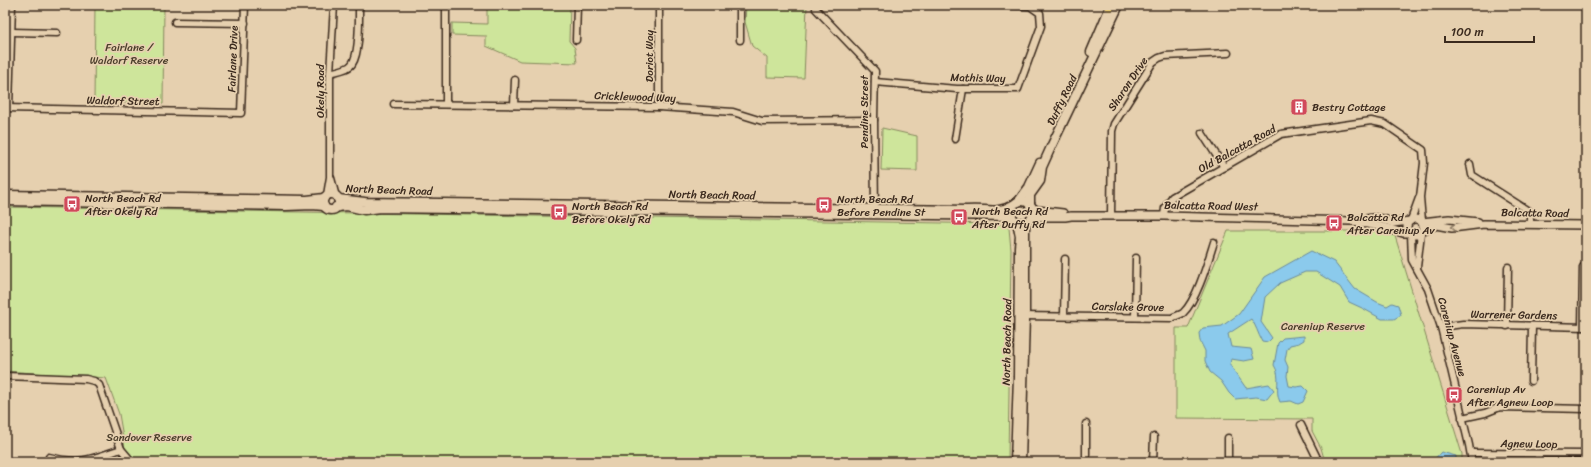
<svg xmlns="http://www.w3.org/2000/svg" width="1591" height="467" font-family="Sriracha,sans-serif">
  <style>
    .green { fill: #cee59b; stroke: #84885c }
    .water { fill: #8bcaec; stroke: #6b8a9a }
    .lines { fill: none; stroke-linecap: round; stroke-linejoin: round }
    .minor-casing { stroke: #3b2a1e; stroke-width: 9 }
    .tertiary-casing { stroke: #3b2a1e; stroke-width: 10 }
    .secondary-casing { stroke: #3b2a1e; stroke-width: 11 }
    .trunk-casing { stroke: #3b2a1e; stroke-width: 13 }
    .minor { stroke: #e6d0af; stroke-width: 6 }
    .tertiary { stroke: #e6d0af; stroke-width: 7 }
    .secondary { stroke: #e6d0af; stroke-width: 8 }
    .trunk { stroke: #fedf80; stroke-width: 10 }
    .oneway { stroke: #907d66 }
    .labels { text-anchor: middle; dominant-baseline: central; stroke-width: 3.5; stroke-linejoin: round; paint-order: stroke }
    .park-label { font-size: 11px; fill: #4a3d2a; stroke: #e6d0af }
    .street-label { font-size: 11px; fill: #3b2a1e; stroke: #e6d0af }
    .poi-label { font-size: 11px; fill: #3b2a1e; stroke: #e6d0af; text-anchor: start }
  </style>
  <rect width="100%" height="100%" fill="#e6d0af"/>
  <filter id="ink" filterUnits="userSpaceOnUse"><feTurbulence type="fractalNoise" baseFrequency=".025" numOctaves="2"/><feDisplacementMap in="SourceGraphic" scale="8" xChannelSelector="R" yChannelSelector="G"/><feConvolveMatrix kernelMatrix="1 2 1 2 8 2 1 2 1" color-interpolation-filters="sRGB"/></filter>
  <g filter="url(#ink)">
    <g class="green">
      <path d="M 95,5 L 164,5 L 163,104 L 94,102 Z"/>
      <path d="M 487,5 L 570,5 L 569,41 L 575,48 L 577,63 L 520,61 L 486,46 L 486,36 L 452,35 L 452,23 L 487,24 Z"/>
      <path d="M 746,5 L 807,5 L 804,78 L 767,77 L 767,58 L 752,46 L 745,22 Z"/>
      <path d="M 882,128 L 917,136 L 917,171 L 881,170 Z"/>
      <path d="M 5,207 L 1002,224 L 1009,228 L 1011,250 L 1008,462 L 138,462 L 125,449 L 119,414 L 106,378 L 5,371 Z"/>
      <path d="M 1228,231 L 1382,231 L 1395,236 L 1462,454 L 1462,462 L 1325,462 L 1321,448 L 1312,431 L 1312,419 L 1176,418 L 1176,328 L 1188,328 Z"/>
    </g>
    <g class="water">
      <path d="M 1311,251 L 1334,262 L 1355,289 L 1377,302 L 1387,306 L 1392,303 L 1398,305 L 1401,315 L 1394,319 L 1382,319 L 1362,308 L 1349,302 L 1340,287 L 1316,272 L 1305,272 L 1280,283 L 1265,297 L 1261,322 L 1272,338 L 1268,342 L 1262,341 C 1258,334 1256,325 1251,319 L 1228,334 L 1231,347 L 1251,349 L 1254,359 L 1244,361 L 1231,359 L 1230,365 L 1246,388 L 1269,384 L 1274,390 L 1267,399 L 1256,397 L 1235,399 L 1229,393 L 1221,381 L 1210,372 L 1205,361 L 1205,351 L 1200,341 L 1199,333 L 1203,328 L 1222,326 L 1239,314 L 1265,277 Z"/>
      <path d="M 1304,336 L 1304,340 L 1299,343 L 1290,345 L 1287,349 L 1285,360 L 1288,367 L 1287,376 L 1289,386 L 1296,387 L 1303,386 L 1308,391 L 1303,402 L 1298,404 L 1291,401 L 1280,402 C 1274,390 1282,377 1274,365 L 1278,343 L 1283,338 Z"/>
      <path d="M 1441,452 L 1456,456 L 1456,462 L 1432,462 Z"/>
    </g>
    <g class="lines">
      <g class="minor-casing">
        <g id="minor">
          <path d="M 740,5 L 740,40"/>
          <path d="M 816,9 L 875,71 L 874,120 L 875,212"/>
          <path d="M 175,22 L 245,23"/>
          <path d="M 12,32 L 57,33"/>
          <path d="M 576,40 L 577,5"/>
          <path d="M 330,73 C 336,71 348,70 352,64 C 360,53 359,19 359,5"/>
          <path d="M 875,82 L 957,89 L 1018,89 L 1041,26 L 1040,13 L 1030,6 L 1010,5"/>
          <path d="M 394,104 L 659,107 L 733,112 L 762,121 L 874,120"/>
          <path d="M 446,104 L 446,5"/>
          <path d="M 514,105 L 515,80"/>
          <path d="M 659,107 L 659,5"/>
          <path d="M 5,108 L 241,113 L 245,5"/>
          <path d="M 9,108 L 12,5"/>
          <path d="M 1202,133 L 1224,167"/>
          <path d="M 955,139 L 963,89"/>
          <path d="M 1470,164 L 1472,175 L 1530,212 L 1530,224"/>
          <path d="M 331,178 L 336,197"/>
          <path d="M 327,195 L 330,177 L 330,73 L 334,5"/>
          <path d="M 1111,216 L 1112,131 L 1114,124 L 1153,62 L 1159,58 L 1165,56 L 1228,53"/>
          <path d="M 1164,216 L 1165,208 L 1172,197 L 1281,134 L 1371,121 L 1385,124 L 1423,150 L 1424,163 L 1420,197 L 1422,221"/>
          <path d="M 1411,220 L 1419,198"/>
          <path d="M 1411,234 L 1412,260 L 1428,289 L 1441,327 L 1469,445 L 1472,462"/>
          <path d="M 1417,267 L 1421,233"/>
          <path d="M 1021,316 L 1172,318 C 1175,316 1180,315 1183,313 C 1197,300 1208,261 1214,242"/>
          <path d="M 1064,316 L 1065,259"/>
          <path d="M 1135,317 L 1136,258"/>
          <path d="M 1507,326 L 1508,267"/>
          <path d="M 1441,327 L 1463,324 L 1586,327"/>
          <path d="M 1582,327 L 1583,267"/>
          <path d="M 5,376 L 86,379 L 94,381 L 99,385 L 121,449 L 132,462"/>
          <path d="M 1531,381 L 1532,326"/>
          <path d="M 1462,418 L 1485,413 L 1500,407 L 1586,409"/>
          <path d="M 1086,424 L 1086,462"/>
          <path d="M 1301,425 L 1319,462"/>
          <path d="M 1471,453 L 1586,454"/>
          <path d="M 49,457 C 81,465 92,459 121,449"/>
          <path d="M 1153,462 L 1154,437"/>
          <path d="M 1228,462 L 1228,438"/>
          <path d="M 1538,462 L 1538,454"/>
        </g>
      </g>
      <g class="tertiary-casing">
        <g id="tertiary">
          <path d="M 1031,207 L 1037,210 L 1063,213"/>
          <path d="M 1031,217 L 1065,217 L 1071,216 L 1164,216 L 1351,221 L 1374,218 L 1383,219 L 1393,223 L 1410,221"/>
          <circle cx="1415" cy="227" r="8"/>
          <path d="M 1355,222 L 1384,227 L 1403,233 L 1410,233"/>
          <path d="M 1422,222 L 1449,219 L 1478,222"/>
          <path d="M 1423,230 L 1436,225 L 1452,228 L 1484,224 L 1586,225"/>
        </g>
      </g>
      <g class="secondary-casing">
        <g id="secondary">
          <path d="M 1091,52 L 1111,5"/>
          <circle cx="331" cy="202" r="8"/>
          <path d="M 5,195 L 307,200 L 324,198"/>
          <path d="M 338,199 L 365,202 L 967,210 C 984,208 997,215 1013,205"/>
          <path d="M 5,201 L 286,206 L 312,205 L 324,206"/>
          <circle cx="1022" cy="212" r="11"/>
          <path d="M 1018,202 L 1029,187 L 1040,163"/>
          <path d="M 1030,205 L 1030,195 L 1040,181 L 1042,167 L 1051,147 L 1119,5"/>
          <path d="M 336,207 L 347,206 L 364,210 L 381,208 L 1012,216"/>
          <path d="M 1015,462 L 1018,377 L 1019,247 L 1020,236 L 1017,222"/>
          <path d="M 1021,462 L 1025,316 L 1025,223"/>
        </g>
      </g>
      <g class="trunk-casing">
        <path id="trunk" d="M 1110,5 L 1110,6"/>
      </g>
      <use href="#minor" class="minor"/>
      <use href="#tertiary" class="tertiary"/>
      <use href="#secondary" class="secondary"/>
      <use href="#trunk" class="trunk"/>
    </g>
    <defs><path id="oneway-chevron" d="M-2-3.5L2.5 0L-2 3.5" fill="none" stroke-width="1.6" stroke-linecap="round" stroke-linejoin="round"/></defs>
    <use class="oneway" href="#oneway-chevron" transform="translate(1453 227) rotate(-179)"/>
  </g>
  <defs>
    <g id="building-square" transform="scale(0.9)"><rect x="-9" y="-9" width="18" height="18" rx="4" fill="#d1495b" stroke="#e6d0af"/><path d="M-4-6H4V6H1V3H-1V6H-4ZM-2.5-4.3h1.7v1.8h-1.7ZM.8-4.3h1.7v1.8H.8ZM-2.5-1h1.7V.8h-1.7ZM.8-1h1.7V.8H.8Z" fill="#fff"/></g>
    <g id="bus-square" transform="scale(0.9)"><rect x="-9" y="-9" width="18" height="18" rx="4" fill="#d1495b" stroke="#e6d0af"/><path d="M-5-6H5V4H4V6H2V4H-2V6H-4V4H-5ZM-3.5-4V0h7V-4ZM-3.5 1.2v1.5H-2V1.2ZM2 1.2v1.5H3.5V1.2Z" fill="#fff"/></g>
  </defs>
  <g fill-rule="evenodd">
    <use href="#building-square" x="1299" y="107"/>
    <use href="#bus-square" x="72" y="204"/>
    <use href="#bus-square" x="824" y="205"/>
    <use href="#bus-square" x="559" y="212"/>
    <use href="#bus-square" x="959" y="217"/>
    <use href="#bus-square" x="1334" y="223"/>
    <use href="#bus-square" x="1454" y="395"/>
  </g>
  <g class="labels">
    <g class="park-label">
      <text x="129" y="47">Fairlane /<tspan x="129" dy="13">Waldorf Reserve</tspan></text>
      <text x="1323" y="326">Careniup Reserve</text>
      <text x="149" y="437">Sandover Reserve</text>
    </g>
    <g class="street-label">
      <text transform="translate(649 56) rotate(-90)">Doriot Way</text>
      <text transform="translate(233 59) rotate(-88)">Fairlane Drive</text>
      <text transform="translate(978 78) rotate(1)">Mathis Way</text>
      <text transform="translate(1128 84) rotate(-56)">Sharon Drive</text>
      <text transform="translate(320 91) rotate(-90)">Okely Road</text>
      <text transform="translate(635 97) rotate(2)">Cricklewood Way</text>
      <text transform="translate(1062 100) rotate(-64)">Duffy Road</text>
      <text transform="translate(123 101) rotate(1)">Waldorf Street</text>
      <text transform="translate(864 112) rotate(-90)">Pendine Street</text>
      <text transform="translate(1237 149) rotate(-29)">Old Balcatta Road</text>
      <text transform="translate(389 190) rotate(2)">North Beach Road</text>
      <text transform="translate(712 195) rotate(1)">North Beach Road</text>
      <text transform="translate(1211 206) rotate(1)">Balcatta Road West</text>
      <text transform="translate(1535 213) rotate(1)">Balcatta Road</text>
      <text transform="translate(1128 307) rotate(1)">Carslake Grove</text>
      <text transform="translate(1514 315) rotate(1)">Warrener Gardens</text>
      <text transform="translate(1452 337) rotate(75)">Careniup Avenue</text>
      <text transform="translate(1007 342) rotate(-89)">North Beach Road</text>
      <text transform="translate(1529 444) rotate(1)">Agnew Loop</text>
    </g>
    <g class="poi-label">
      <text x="1312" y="107">Bestry Cottage</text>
      <text x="85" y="198">North Beach Rd<tspan x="85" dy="13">After Okely Rd</tspan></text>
      <text x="837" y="199">North Beach Rd<tspan x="837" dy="13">Before Pendine St</tspan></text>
      <text x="572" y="206">North Beach Rd<tspan x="572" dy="13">Before Okely Rd</tspan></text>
      <text x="972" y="211">North Beach Rd<tspan x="972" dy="13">After Duffy Rd</tspan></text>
      <text x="1347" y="217">Balcatta Rd<tspan x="1347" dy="13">After Careniup Av</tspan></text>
      <text x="1467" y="389">Careniup Av<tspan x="1467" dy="13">After Agnew Loop</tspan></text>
    </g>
  </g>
  <rect width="1591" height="467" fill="none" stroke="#e6d0af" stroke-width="20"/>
  <rect x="10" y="10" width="1571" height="447" fill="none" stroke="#3b2a1e" stroke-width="1.5" filter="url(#ink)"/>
  <path d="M1445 36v6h89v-6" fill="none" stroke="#3b2a1e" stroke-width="2"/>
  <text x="1451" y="36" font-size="12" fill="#3b2a1e" stroke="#e6d0af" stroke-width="3" paint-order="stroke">100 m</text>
</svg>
